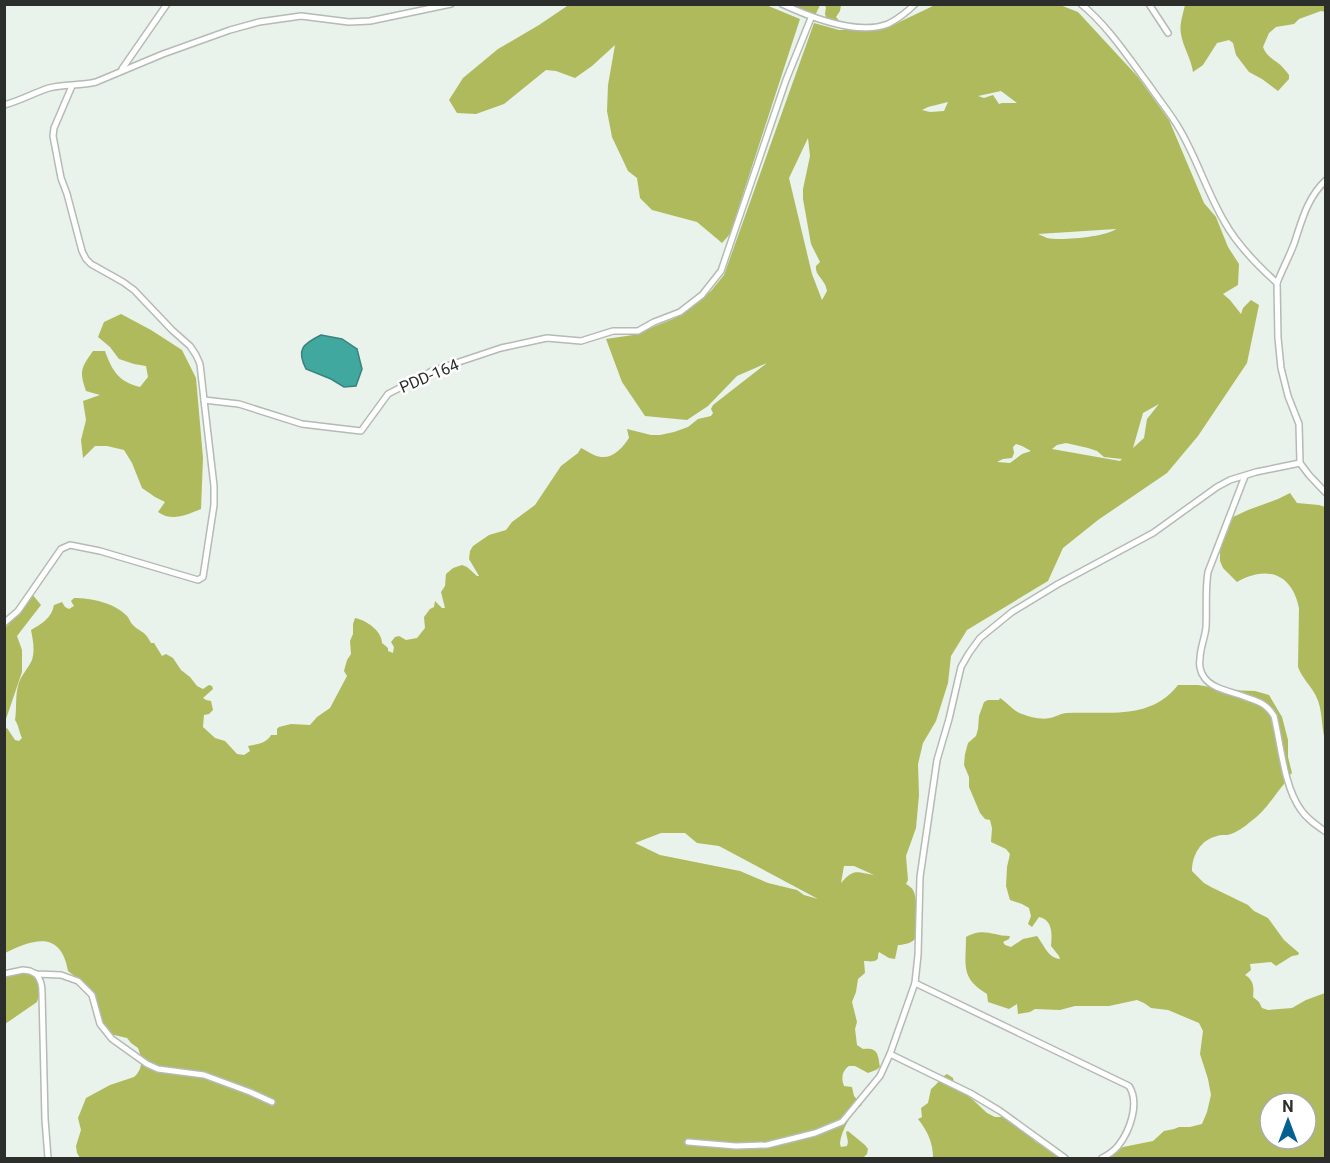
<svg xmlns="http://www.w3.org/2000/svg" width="1330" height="1163" font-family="Roboto,sans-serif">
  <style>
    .forest { fill: #afba5c; fill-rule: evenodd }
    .water { fill: #41a89f; stroke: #3a837c; stroke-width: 1.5 }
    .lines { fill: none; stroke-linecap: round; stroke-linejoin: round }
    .street-casing { stroke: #b3bbb4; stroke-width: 8 }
    .street { stroke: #fff; stroke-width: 5 }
    .labels { text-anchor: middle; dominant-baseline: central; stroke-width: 5; stroke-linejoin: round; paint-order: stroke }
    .street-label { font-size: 16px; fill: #2b2e2b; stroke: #fff }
  </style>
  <rect width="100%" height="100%" fill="#e9f2eb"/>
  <g class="forest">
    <path d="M 570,4 L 766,5 L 800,19 L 730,234 L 722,243 L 697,222 L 652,210 L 640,198 L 637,178 L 628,171 L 612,137 L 607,111 L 608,85 L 615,45 L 592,66 L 575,78 L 556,71 L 546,70 L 504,104 L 476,114 L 457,113 L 449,100 L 463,78 L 498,49 L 539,25 Z"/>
    <path d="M 794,5 L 820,5 L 814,18 L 793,12 Z"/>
    <path d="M 824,5 L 841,5 L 840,11 L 836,17 L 841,23 L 827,21 L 825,14 L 826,7 Z"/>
    <path d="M 935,5 L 1060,5 L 1078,12 L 1138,77 L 1169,120 L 1204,203 L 1216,217 L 1228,247 L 1239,264 L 1238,285 L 1223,294 L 1230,300 L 1241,314 L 1243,308 L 1251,300 L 1259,305 L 1247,363 L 1198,436 L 1167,473 L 1098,520 L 1063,548 L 1048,581 L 967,630 L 951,656 L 948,683 L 936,721 L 923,743 L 918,764 L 919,795 L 916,828 L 906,856 L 908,880 L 906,884 C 909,886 911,887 913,890 C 917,896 920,931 916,938 C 912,943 904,945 898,945 L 895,959 L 889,958 L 879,952 C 878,954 878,956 878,958 C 876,963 868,961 864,961 L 865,973 L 858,979 L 856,992 L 852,1002 L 857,1022 L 855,1029 L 857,1045 L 863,1049 C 878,1047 878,1054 880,1067 L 876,1070 L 868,1073 L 855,1066 L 849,1066 C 842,1071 841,1078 844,1086 L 852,1087 L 854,1096 L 862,1105 C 852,1111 841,1131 840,1144 L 841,1147 L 847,1146 L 848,1142 L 846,1132 L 848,1131 L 865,1145 L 868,1149 L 867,1154 L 863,1158 L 80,1158 L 77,1153 L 76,1146 L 81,1130 L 78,1118 L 86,1098 L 110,1085 L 134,1077 L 137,1074 L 140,1069 L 142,1060 L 138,1048 L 131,1043 L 127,1038 L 110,1034 L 99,1024 L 90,997 L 81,981 L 68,971 C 61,930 33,939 5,953 L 5,729 L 7,728 L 15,740 L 19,741 L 22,738 C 19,732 19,726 15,720 C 17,709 15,697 18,686 C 20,676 28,669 32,660 C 35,650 33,640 31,630 C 41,624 52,618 54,605 L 62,602 L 65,607 L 69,609 L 74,606 L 71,601 L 74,598 C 91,598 115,603 127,616 C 129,618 130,622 132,624 C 140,633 144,629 151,643 L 154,643 L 162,656 L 166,654 L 173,658 L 181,670 L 190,677 L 197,686 L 203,689 L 209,685 L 212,686 L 213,689 L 203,698 L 206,700 L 211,701 L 213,710 L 209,714 L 204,715 L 203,727 L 215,738 L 225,741 L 237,754 L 244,755 L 250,751 L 248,746 C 257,744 266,744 271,735 L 277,735 L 277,729 L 279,727 L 291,724 L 310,725 L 317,717 L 330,708 L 347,676 L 344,671 L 347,660 L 351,654 L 350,641 L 353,634 L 353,624 L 355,618 C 366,620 382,631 382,643 L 388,648 L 388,651 L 393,653 L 394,647 L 391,642 L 395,637 L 399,636 L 406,640 L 417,638 L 425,628 L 424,617 L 430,609 L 434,607 L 435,601 L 442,608 L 445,608 L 441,592 L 445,586 L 446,574 L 453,568 L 462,565 L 467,567 L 477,576 L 479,576 L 469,559 L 470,551 L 473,546 L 489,535 L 506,530 L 512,522 L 535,505 L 561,466 L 578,453 L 581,448 C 586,450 589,453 594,455 C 610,462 621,450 629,438 L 627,429 L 651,435 L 660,435 L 674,432 L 688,427 L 698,419 L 711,416 L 713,413 L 711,409 L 713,405 L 767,363 L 737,376 L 708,406 L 687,420 L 645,416 L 622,382 L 606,339 L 633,335 L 673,319 L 692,306 L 711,291 L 724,275 L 814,23 L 839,30 L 870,29 L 889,27 ZM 1001,91 L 1017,103 L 1002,103 L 999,104 L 993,95 L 984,98 L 978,96 ZM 948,102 L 944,111 L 930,112 L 922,110 L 928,107 ZM 808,138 L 810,156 L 803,189 L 803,199 L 811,244 L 820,262 L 816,266 C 815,274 821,277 824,283 C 826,285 826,288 827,291 L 822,300 L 812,274 L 789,178 ZM 1116,229 C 1105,237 1061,241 1047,238 C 1044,237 1041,235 1038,234 ZM 1159,404 L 1147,419 L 1144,438 L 1133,448 L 1143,413 ZM 1066,443 L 1088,448 L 1097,451 L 1104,457 L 1122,459 L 1120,461 L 1052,449 L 1057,445 ZM 1016,444 L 1022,446 L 1031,451 L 1022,454 L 1010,463 L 997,462 L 1003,459 L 1012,458 L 1014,453 L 1013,447 ZM 661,833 L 685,833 L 697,843 L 719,846 L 818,899 L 804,895 L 797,890 L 768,883 L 740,871 L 660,855 L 635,843 ZM 844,866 L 854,866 L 874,875 C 856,872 854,868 841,883 Z"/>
    <path d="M 1185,5 L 1325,5 L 1325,12 L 1321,11 L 1299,19 L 1294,24 L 1276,27 L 1269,33 L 1263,47 C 1266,55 1271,58 1278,63 C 1282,66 1286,71 1289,75 L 1289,79 L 1278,91 L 1262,79 L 1249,72 L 1236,55 L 1233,43 L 1229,40 L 1217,43 L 1203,65 L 1193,72 C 1191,58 1183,47 1181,34 C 1179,25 1183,14 1185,5 Z"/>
    <path d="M 121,314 L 151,330 L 182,350 L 196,378 L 203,458 L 201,509 C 186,515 172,522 158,512 L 165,502 L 155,497 L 142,488 L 132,463 L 124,450 L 107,446 L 95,446 L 83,458 L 81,440 L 86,420 L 83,401 L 100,395 L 86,391 C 79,371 81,368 93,351 L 105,351 C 112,371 119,382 140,387 L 148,377 L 146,366 L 134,364 L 119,359 L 110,347 L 98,337 L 104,322 Z"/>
    <path d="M 1290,493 L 1297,503 L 1319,505 L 1325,507 L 1325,740 C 1321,726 1323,710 1316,696 C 1311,686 1302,678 1298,667 L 1299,608 C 1292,573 1266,565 1237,582 L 1223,568 L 1220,561 L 1220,552 L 1223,538 L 1228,531 L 1229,524 L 1233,517 L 1248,510 L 1278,499 Z"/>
    <path d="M 32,594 L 41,605 L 17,636 L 22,650 L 22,672 L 5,722 L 5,628 L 21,611 Z"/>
    <path d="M 1178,685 L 1198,685 L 1228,690 L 1255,691 L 1269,695 L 1282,717 L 1288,740 L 1288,757 L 1292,773 C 1288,776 1288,780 1284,784 C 1273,797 1265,812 1250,822 C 1246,826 1235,833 1231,834 C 1226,836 1221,834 1217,836 C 1200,840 1192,856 1192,871 L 1204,883 L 1211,887 L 1248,905 L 1254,911 L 1268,918 L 1284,940 L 1299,953 L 1298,955 L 1292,956 L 1276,966 L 1271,962 L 1250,964 L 1251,970 L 1245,975 C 1254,980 1254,988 1253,997 L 1259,1002 L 1262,1008 L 1268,1010 L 1292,1008 L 1306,1000 L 1325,993 L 1325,1158 L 1104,1158 L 1123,1147 L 1153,1141 L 1164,1131 L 1174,1129 L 1179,1127 L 1190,1127 L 1202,1124 L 1207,1112 L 1211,1095 L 1208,1079 L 1200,1054 L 1203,1031 L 1199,1023 L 1168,1010 L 1151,1008 L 1144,1003 L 1137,1000 L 1109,1006 L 1075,1006 L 1060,1010 L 1035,1009 L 1030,1012 L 1018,1014 L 1017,1004 L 1009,1009 L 988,1002 L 987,994 C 960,978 966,965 966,937 C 984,927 992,936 1010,936 L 1009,939 L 1003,942 L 1005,945 L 1011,947 L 1023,939 L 1037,936 C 1044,945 1048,958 1060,959 L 1059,956 L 1051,946 C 1052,934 1053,920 1039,917 L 1032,927 L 1028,924 L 1031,916 L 1029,908 L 1022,904 L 1010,900 L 1006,886 L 1007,867 L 1010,854 L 1006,849 L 991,842 L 992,828 L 990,820 L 985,819 L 980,813 L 969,787 L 969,777 L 964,765 L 965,754 L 968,743 L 976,736 L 978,729 L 979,716 L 984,702 L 988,700 L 999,700 L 1000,698 C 1008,703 1013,711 1022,714 C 1030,717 1041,720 1050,718 C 1056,717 1061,713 1067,713 C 1107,711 1150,721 1178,685 ZM 1270,1103 L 1306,1103 L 1306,1139 L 1270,1139 Z"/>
    <path d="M 5,971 L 24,972 L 31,975 L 38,979 L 41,987 L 39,995 L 37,1002 L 5,1024 Z"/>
    <path d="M 947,1074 L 953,1078 L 955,1088 L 970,1097 L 987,1113 L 995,1117 L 1003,1117 L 1013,1122 L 1036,1142 L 1063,1158 L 933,1158 C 933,1143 928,1132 918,1119 L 922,1117 L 921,1108 L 928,1103 L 931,1089 C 938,1084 940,1078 947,1074 Z"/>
  </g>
  <path class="water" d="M 321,335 L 342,339 L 357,349 L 362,369 L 356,386 L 344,387 L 331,379 L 306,369 C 296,349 303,344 321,335 Z"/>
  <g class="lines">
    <g class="street-casing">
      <g id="street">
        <path d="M 782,4 C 810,17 857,36 888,24 C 898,19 907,12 915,4"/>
        <path d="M 1081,4 C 1108,26 1128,57 1149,85 C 1159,100 1171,114 1180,130 C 1197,159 1207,192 1224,221 C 1237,245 1257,265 1277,283 L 1278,338 L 1281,368 L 1288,396 L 1299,424 L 1300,463 L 1309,475 L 1326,493"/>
        <path d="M 1149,4 L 1168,33"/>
        <path d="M 122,69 L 167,4"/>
        <path d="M 72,86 L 54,128 L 53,136 L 61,178 L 67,194 L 82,251 L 86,259 L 91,264 L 123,282 L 134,290 L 172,330 L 190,346 L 196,355 L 200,364 L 204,400 L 239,404 L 302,424 L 361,431 L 388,394 L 432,371 L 501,348 L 547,338 L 581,341 L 613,331 L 638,331 L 654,322 L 680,312 L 702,295 L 721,271 L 786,80 L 811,18"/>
        <path d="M 4,105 C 20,101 33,93 49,88 C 64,84 80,86 96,82 L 163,54 L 230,30 L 259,22 L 301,16 L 349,22 L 370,21 L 451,4"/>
        <path d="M 1277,283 C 1282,270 1289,257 1294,244 C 1302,220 1307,198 1326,180"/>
        <path d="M 1245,476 L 1208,572 C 1205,590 1207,609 1206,627 C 1205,638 1200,648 1200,659 C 1199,664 1200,672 1204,677 C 1211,688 1228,691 1240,695 C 1255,701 1265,701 1274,716 C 1281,745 1284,787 1301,810 C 1307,819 1316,825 1326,832"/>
        <path d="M 4,623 L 18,611 L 61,549 L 70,545 L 100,551 L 198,580 L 203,577 L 214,505 L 214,486 L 204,400"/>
        <path d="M 4,974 L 23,970 L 30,971 L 36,974 L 61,975 L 78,981 L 92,995 L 100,1024 L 112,1039 L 147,1064 L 158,1069 L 204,1075 L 250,1092 L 272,1102"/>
        <path d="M 36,974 C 41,980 42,985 42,993 L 45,1119 L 48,1158"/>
        <path d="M 915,983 L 1129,1086 C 1140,1103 1130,1131 1118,1146 C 1114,1151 1108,1155 1102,1158"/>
        <path d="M 890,1054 L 970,1093 L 1000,1111 L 1065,1158"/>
        <path d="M 688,1142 L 736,1146 L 767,1145 L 815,1133 L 842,1122 L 880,1076 L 890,1054 L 915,983 L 918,955 L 920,877 L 937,760 L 949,719 L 961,667 L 969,653 L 980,638 L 1012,612 L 1058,584 L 1153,533 L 1217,487 L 1230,480 L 1256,472 L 1300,463"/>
      </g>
    </g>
    <use href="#street" class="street"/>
  </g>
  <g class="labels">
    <g class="street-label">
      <text transform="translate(429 376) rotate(-23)">PDD-164</text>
    </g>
  </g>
  <rect width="1330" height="1163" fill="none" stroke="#2b2e2b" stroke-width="12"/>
  <g transform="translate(1288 1121)"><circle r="28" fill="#ffffff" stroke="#aaabaa" stroke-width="1.5"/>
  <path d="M0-4.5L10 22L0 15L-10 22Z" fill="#056091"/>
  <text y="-9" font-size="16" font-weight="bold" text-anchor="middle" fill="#2b2e2b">N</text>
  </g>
</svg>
